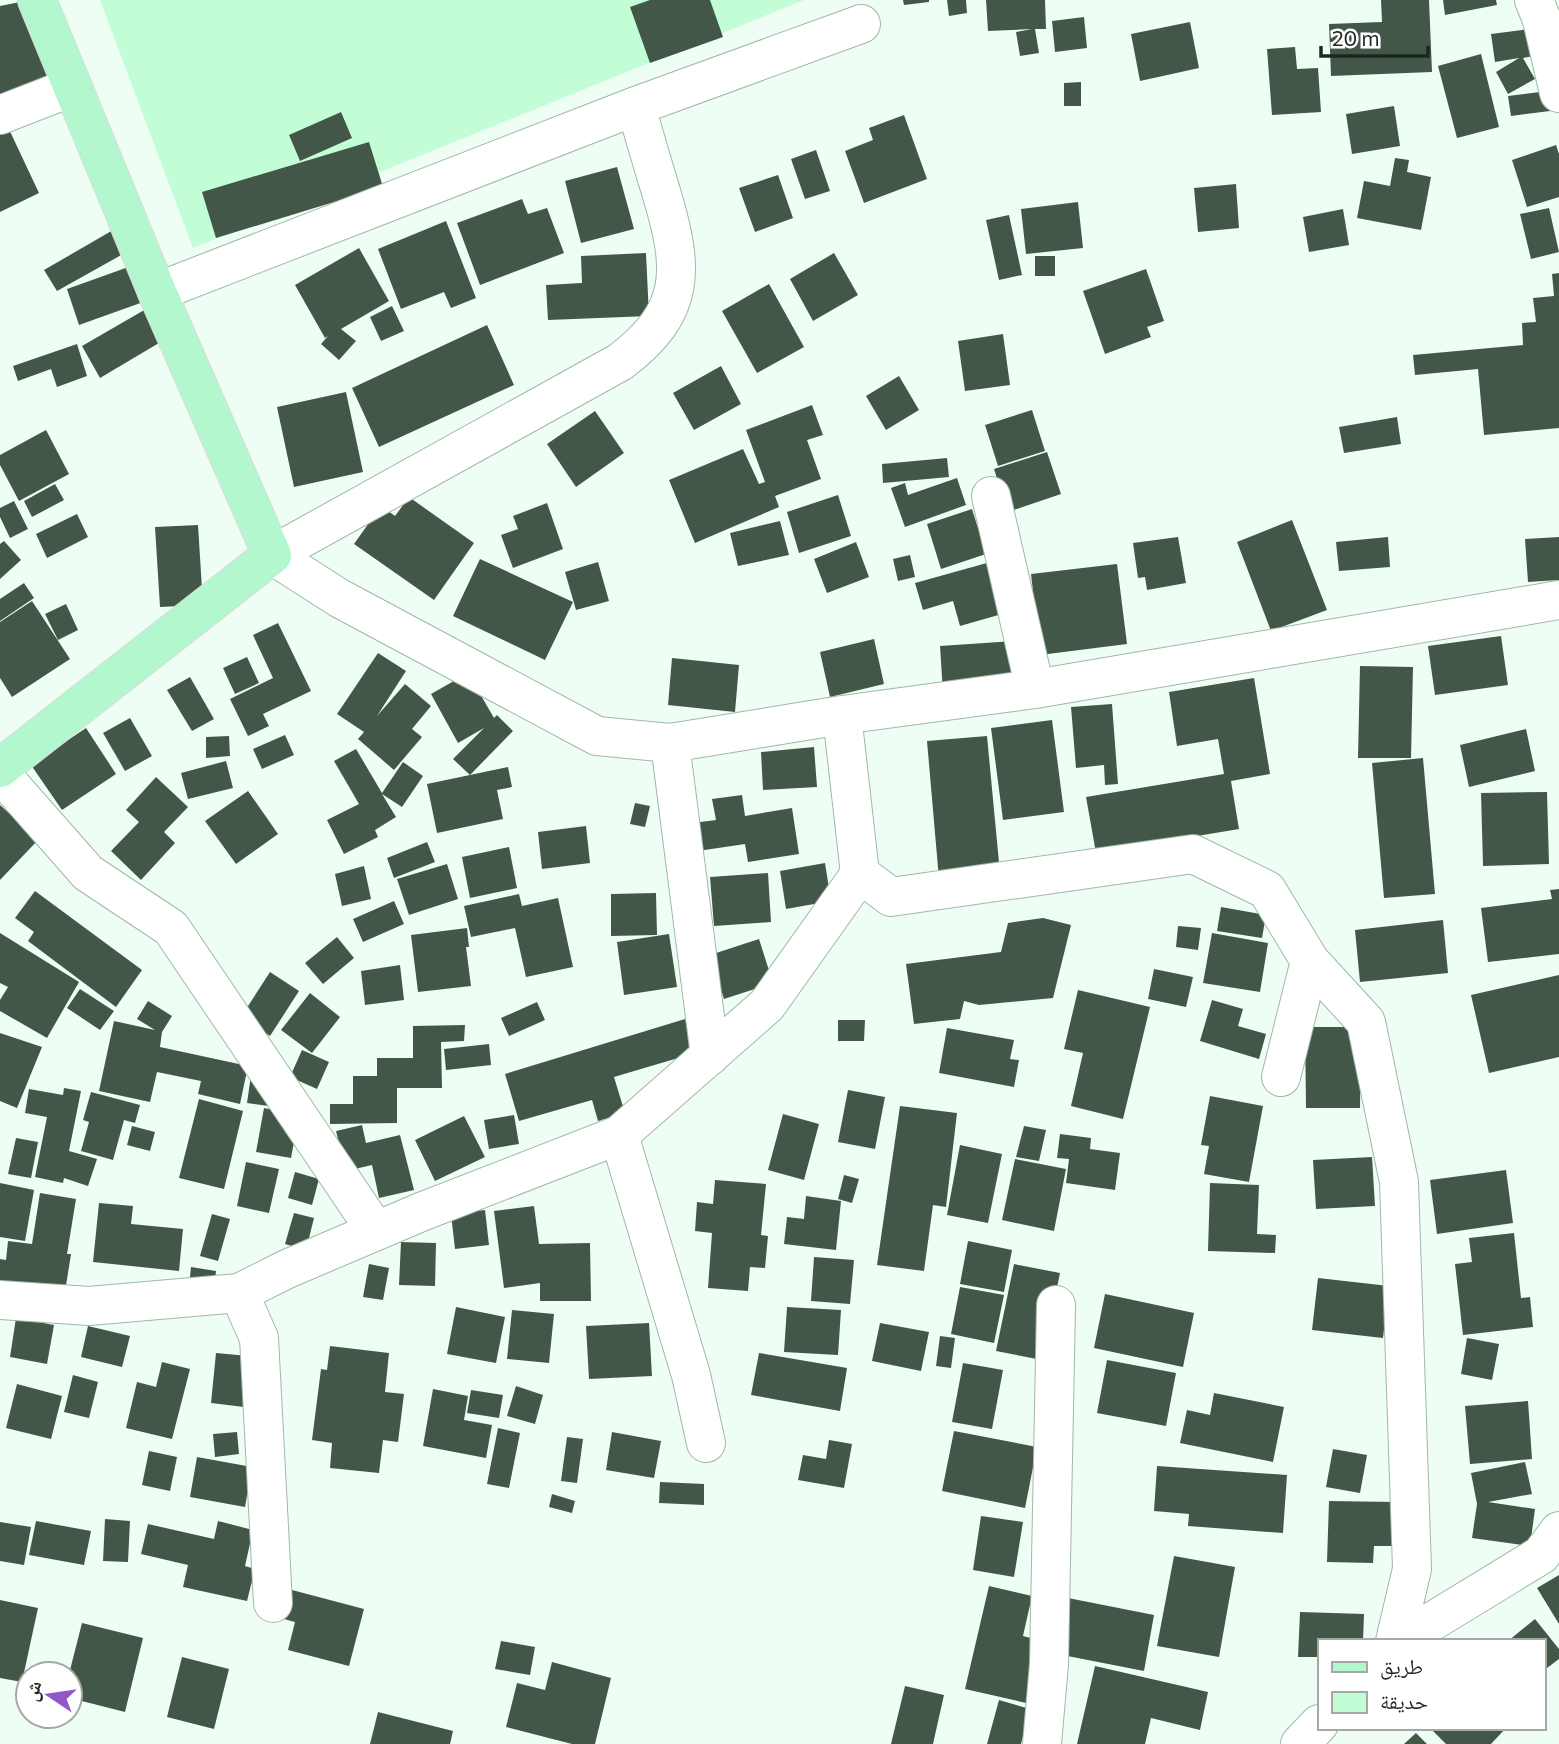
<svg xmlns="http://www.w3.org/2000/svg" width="1559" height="1744" font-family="Commissioner,'Noto Naskh Arabic',sans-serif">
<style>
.green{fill:#c2fdd5}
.building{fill:#435749}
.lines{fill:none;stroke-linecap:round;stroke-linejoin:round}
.minor-casing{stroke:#a1b7a7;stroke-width:40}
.major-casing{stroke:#dbdcdb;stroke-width:40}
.minor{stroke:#fff;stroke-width:38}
.major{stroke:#b2f7cd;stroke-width:38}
</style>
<rect width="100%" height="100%" fill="#effef4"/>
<!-- green -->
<path class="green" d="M100,0H804L193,248Z"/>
<!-- building -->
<path class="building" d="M30,0L61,85L0,99V6Z
M650,0H710L723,37L650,63L630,7Z
M903,0H929V2L904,5Z
M947,0H966L967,13L949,16Z
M986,0H1045L1046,29H1035L1039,53L1020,56L1016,32L1032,29L988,31Z
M1381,0H1429L1432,72L1331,76L1329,24L1382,22Z
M1443,0H1496L1497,5L1445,15Z
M1084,17L1087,48L1055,52L1052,21Z
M1190,22L1199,68L1140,81L1131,34Z
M1530,29L1534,56L1523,58L1535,79L1508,94L1496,72L1519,58L1495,62L1491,34Z
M1295,47L1297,69L1318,68L1321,112L1272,115L1267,49Z
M1481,54L1499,127L1457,138L1438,66Z
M1081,82V106H1064V83Z
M1556,90L1558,110L1511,116L1508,96Z
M1394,106L1400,146L1352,154L1346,114Z
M341,112L352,138L300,161L289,135Z
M904,115L927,179L864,203L845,151L873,140L869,128Z
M7,125L39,193L0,212V129Z
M369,142L383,187L216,238L202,192Z
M1556,145L1559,154V197L1527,207L1512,160Z
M816,150L830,191L805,199L791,159Z
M1395,158L1409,160L1407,172L1431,177L1421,230L1357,218L1364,181L1390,186Z
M617,167L634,229L581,243L565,181Z
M778,175L793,218L755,232L739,188Z
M1236,184L1239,228L1198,232L1194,188Z
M522,199L528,214L547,208L564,253L480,285L457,223Z
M1078,202L1083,248L1026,254L1021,209Z
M1549,208L1559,252L1531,259L1520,214Z
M1343,209L1349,245L1309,252L1303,217Z
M1009,215L1022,275L999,280L986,220Z
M446,221L476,298L451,308L444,292L401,309L378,249Z
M120,226L132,249L57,291L44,270Z
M359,248L389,301L341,329L356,341L339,360L321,344L328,336L325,338L295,285Z
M646,253L649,316L548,320L546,285L582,283L581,256Z
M834,253L858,295L813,321L790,279Z
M1035,256H1055V276H1035Z
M134,265L146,301L79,325L67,289Z
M1146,269L1164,321L1147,327L1151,337L1105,354L1083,291Z
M1559,273V428L1484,435L1478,369L1415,375L1413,355L1523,345L1522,323L1536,322L1533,298L1554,296L1552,274Z
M769,284L804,347L757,373L722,311Z
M392,306L404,331L381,341L370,317Z
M146,309L164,340L100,378L82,346Z
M487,325L514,385L379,447L352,388Z
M1003,334L1010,385L965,391L958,341Z
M77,344L87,376L57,387L51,369L18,381L13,366Z
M721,366L741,404L694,430L673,393Z
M899,376L919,410L886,430L866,396Z
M346,392L363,472L294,487L277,407Z
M812,405L823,435L807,440L821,479L775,496L779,507L695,543L669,480L743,449L759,484L765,482L746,430Z
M1032,410L1045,451L998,466L985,425Z
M595,411L624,453L576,487L547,444Z
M1397,417L1401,444L1344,453L1339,427Z
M46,430L69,474L19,501L0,465V455Z
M1047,452L1061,494L1008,512L994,469Z
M947,458L949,477L883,483L882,464Z
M957,478L966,505L905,527L891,488L905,483L908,495Z
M55,484L64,500L32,517L24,501Z
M838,495L851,536L799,553L787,512Z
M409,497L474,543L434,600L354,544L381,506L395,516Z
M14,501L28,529L10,538L0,517V508Z
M547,503L563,549L513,568L501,535L518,529L513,516Z
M972,509L986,554L941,569L927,524Z
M77,514L88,537L47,558L36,534Z
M1292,520L1327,610L1271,631L1237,542Z
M780,521L789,555L738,566L730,533Z
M198,525L203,605L160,607L155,527Z
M1178,537L1186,583L1147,590L1145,577L1138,578L1133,543Z
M1388,537L1390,567L1339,571L1336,542Z
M1559,537V580L1528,582L1525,539Z
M4,541L21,560L0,579V544Z
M856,542L869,577L827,593L814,559Z
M910,555L915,577L898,581L893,559Z
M480,559L573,602L545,660L453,616Z
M994,561L1009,612L960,626L953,601L923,610L915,583Z
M598,562L609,601L576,610L565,572Z
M1117,564L1127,644L1040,655L1031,574Z
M24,583L34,598L0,621V599Z
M32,601L70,659L12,697L0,678V622Z
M66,604L78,630L58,640L45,614Z
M278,623L311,691L263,714L269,726L248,736L230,699L273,678L253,635Z
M1501,636L1508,685L1435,695L1428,646Z
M874,639L884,684L830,697L820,652Z
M1014,641L1017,688L943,693L940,646Z
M378,653L406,671L377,716L405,684L431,706L412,729L422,737L394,770L358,739L364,732L337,714Z
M247,657L259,683L235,694L223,668Z
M672,658L739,665L735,712L668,705Z
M1360,666L1413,667L1411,758H1358Z
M468,673L494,718L497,715L513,731L470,775L453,759L484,728L458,743L431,694Z
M190,677L214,719L192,731L167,690Z
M1254,678L1270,774L1231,781L1239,829L1096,853L1086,797L1224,774L1218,739L1177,746L1169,692Z
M1112,704L1118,784L1105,785L1104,765L1076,768L1071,707Z
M130,718L152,756L125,771L103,733Z
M1052,720L1064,812L1003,820L991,728Z
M86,728L116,774L62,810L31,765Z
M1526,729L1535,771L1469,787L1460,745Z
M285,735L294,755L262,769L253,749Z
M229,736L230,756L206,758V737Z
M987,736L1000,873L939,879L927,741Z
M814,747L817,787L763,790L761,752Z
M356,749L382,793L403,762L423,776L402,807L382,794L396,817L375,830L378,837L344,854L327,820L359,804L334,761Z
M1423,758L1435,894L1384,898L1372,763Z
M226,761L233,788L188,799L181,773Z
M508,767L512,787L497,790L503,819L437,833L427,784Z
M156,777L188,807L164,832L175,843L141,880L111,851L139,822L126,810Z
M248,791L278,834L236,864L205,821Z
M1547,792L1549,864L1483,866L1481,793Z
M742,795L745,816L792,808L799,854L748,862L745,844L698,851L693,823L716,820L712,799Z
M635,803L650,806L645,827L630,824Z
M0,805L38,840L0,880Z
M586,826L590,863L542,869L538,832Z
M427,842L435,862L394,878L387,858Z
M509,847L517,888L470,898L462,857Z
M825,863L831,901L786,909L780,871Z
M447,864L458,899L409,915L397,879Z
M364,866L371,899L342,906L335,874Z
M768,873L771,922L714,926L710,877Z
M1559,889V954L1488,962L1481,908L1552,899L1550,890Z
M35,891L142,970L116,1007L28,941L34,932L15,918Z
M656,893L657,935L611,936V894Z
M519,894L522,906L558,898L573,967L526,977L515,928L471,937L464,906Z
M394,901L404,924L363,942L353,919Z
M1221,907L1266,915L1262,938L1217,931Z
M1043,918L1071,925L1053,998L979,1005L964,1001L960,1019L914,1024L906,964L1001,952L1008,923Z
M1443,920L1448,973L1360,982L1355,930Z
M1178,926L1201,928L1198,950L1176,947Z
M467,928L469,947H466L471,986L418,992L411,935Z
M0,933L79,982L47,1038L0,1011V1000L8,987L0,983Z
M1212,933L1268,943L1260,992L1203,983Z
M669,934L677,987L624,995L617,942Z
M337,937L354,958L323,984L305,963Z
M759,939L773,983L724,999L710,955Z
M400,965L404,1000L365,1005L361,971Z
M1154,969L1193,977L1186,1007L1148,999Z
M270,972L299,991L270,1036L241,1017Z
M1559,975V1057L1489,1073L1471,995Z
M80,989L114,1011L100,1030L67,1008Z
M1078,990L1150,1007L1123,1119L1071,1106L1083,1053L1064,1049Z
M310,993L340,1017L312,1053L281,1030Z
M1212,1000L1243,1009L1238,1026L1266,1034L1259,1059L1200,1041Z
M148,1001L172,1016L162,1032L160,1047L248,1066L240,1104L198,1094L201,1081L157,1072L150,1102L99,1091L114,1021L155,1030L137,1019Z
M537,1002L545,1020L509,1036L501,1018Z
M685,1019L695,1053L614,1077L625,1113L598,1121L592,1100L519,1121L505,1074Z
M838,1020H865L864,1041H838Z
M465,1025L464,1041L441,1042L442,1088H397V1123L330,1124V1104H353V1076H377V1058H413V1026Z
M1305,1027H1361L1360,1108H1306Z
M947,1028L1014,1040L1010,1059L1019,1060L1014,1087L939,1073Z
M0,1033L42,1047L17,1108L0,1101Z
M489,1044L491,1065L446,1070L444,1049Z
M302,1050L329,1062L317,1089L290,1077Z
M251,1075L269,1106L247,1103Z
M64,1088L81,1091L69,1151L97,1159L88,1186L64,1178L63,1183L35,1177L47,1117L25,1113L29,1089L63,1095Z
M848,1090L885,1097L875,1149L838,1142Z
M91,1092L140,1105L135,1123L124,1120L113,1160L81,1151L89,1122L83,1120Z
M1210,1096L1263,1106L1249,1182L1204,1174L1209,1146L1201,1145Z
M199,1099L243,1111L224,1189L179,1178Z
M900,1106L957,1113L946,1207L933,1205L924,1271L877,1265Z
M264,1108L299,1115L291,1158L256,1152Z
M783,1114L819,1124L804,1180L768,1170Z
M514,1115L519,1144L489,1149L484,1120Z
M464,1116L485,1157L435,1181L415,1140Z
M362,1125L366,1143L400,1135L414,1190L379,1198L372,1165L346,1171L336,1131Z
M132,1126L155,1132L150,1151L127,1145Z
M1024,1126L1046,1130L1039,1161L1016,1157Z
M1060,1134L1091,1138L1090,1149L1120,1153L1115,1190L1066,1183L1069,1159L1057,1158Z
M16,1138L38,1142L31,1178L8,1174Z
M960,1145L1002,1154L988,1223L947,1215Z
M1372,1157L1375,1206L1316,1209L1313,1160Z
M1015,1159L1066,1169L1054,1231L1002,1220Z
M246,1162L279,1169L269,1213L237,1206Z
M1506,1170L1513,1223L1437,1234L1430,1180Z
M295,1172L319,1179L312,1205L288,1198Z
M844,1175L859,1179L852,1203L838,1199Z
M715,1180L766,1184L761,1235L768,1236L765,1268L750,1267L748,1291L708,1288L712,1233L695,1231L697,1202L713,1204Z
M0,1183L34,1190L25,1241L0,1237Z
M1210,1183L1259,1185L1257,1234L1276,1235L1275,1253L1208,1251Z
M40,1193L76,1199L67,1254H71L65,1292L0,1281V1259L6,1260L8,1241L32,1244Z
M806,1196L841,1201L836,1250L784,1244L787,1217L804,1219Z
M99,1203L133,1206L131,1224L183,1229L179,1271L93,1262Z
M534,1206L539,1244L590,1243L591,1301H540V1283L504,1288L494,1211Z
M485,1210L489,1245L455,1249L451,1214Z
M294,1213L314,1218L306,1250L285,1244Z
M212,1214L230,1219L218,1261L200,1256Z
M1514,1233L1521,1298L1530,1297L1533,1327L1463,1335L1455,1264L1472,1262L1469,1238Z
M968,1241L1012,1250L1004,1292L960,1284Z
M401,1242L436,1243L435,1286L399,1285Z
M814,1257L854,1260L850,1304L811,1301Z
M369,1264L389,1268L383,1300L363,1297Z
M1014,1264L1060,1273L1042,1360L996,1351Z
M191,1267L216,1271L214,1290L189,1287Z
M1318,1278L1389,1286L1383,1338L1312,1330Z
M960,1287L1004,1295L994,1343L951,1334Z
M1105,1294L1194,1313L1183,1367L1094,1348Z
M456,1307L505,1317L496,1363L447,1354Z
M787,1307L841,1310L838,1355L784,1352Z
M512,1310L554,1314L549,1363L507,1359Z
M16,1318L54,1325L47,1364L10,1357Z
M649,1323L652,1376L589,1379L586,1326Z
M880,1323L929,1332L921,1371L872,1361Z
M88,1326L130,1336L122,1367L81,1357Z
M940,1336L955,1338L951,1368L936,1366Z
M1467,1338L1499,1344L1492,1380L1461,1374Z
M330,1346L389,1353L385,1392L404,1394L398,1442L383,1440L379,1473L330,1468L332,1443L312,1440L321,1369L327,1370Z
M216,1353L249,1356L244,1407L211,1403Z
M759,1353L847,1368L840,1411L751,1395Z
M1107,1360L1176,1373L1166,1426L1097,1413Z
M162,1362L190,1369L172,1439L126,1428L137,1382L156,1387Z
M963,1363L1003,1370L992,1429L952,1422Z
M73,1375L98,1382L89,1418L64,1412Z
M17,1384L62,1396L51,1439L6,1428Z
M516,1386L543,1395L535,1424L507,1416Z
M433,1389L468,1396L464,1420L492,1425L486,1458L423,1446Z
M471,1390L503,1395L499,1418L467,1413Z
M1214,1393L1284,1407L1273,1462L1180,1443L1187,1410L1210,1415Z
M1528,1401L1532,1459L1470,1464L1465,1406Z
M498,1428L520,1433L509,1488L487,1484Z
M954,1431L1037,1447L1025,1508L942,1491Z
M237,1432L239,1454L215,1457L213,1434Z
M612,1432L661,1441L654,1478L606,1470Z
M567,1437L583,1439L577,1483L561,1481Z
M829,1440L852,1444L844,1488L798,1480L803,1455L826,1459Z
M1333,1449L1367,1455L1360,1493L1326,1487Z
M149,1451L177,1457L170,1491L142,1485Z
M197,1457L252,1467L245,1507L190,1497Z
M1525,1462L1532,1494L1488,1502L1535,1509L1530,1546L1472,1538L1477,1504L1471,1473Z
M1157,1466L1287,1475L1283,1533L1188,1526L1189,1514L1154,1511Z
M660,1482L704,1484V1505L659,1503Z
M552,1494L575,1501L572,1513L549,1507Z
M1329,1501L1396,1502L1395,1546H1374L1373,1563L1327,1562Z
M981,1516L1023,1522L1014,1577L973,1570Z
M105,1519L130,1521L128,1562L103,1561Z
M36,1521L91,1531L84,1565L29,1555Z
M218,1521L253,1530L245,1566L255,1569L247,1601L183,1587L188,1565L141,1554L148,1524L214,1539Z
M0,1522L31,1527L24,1565L0,1561Z
M1174,1556L1235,1567L1219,1657L1157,1646Z
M1559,1575V1624L1537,1588Z
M989,1586L1032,1596L1023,1636L1039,1640L1035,1705L965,1689Z
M292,1590L364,1609L349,1666L288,1650L295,1622L284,1619Z
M1063,1597L1154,1615L1144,1671L1052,1653Z
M0,1600L38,1608L22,1682L0,1678Z
M1300,1612L1364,1614L1363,1641H1319V1657H1298Z
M1535,1619L1559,1649V1659L1543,1671V1641H1508Z
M82,1623L143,1638L125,1712L70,1698L69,1674Z
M501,1641L535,1647L530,1675L495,1669Z
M182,1657L229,1669L214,1729L167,1717Z
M552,1662L611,1678L595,1744H572L506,1727L517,1683L545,1690Z
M1095,1666L1208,1692L1200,1730L1151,1718L1145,1744H1077Z
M905,1686L944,1695L933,1744H891Z
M999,1700L1030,1709L1021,1744H987Z
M378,1712L453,1731L450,1744H370Z
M1430,1728H1506L1491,1744H1446Z
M1416,1733L1427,1744H1404Z"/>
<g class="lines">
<!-- minor casing -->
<g class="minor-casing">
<path id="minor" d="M1534,0L1542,20L1559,93
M636,106C644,136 653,165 662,195C684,269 687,312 620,362L272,555L339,598L597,736L670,743L842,715L1035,689L1559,600
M0,115L72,87
M157,292L636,106L861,24
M991,496L1035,689
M670,743L710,1056
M0,773L88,873L171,928L376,1231
M860,874L891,897L1193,854L1267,890L1310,961L1366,1022L1399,1182L1412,1569L1395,1641
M1281,1077L1310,961
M619,1135L691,1375L706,1443
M239,1293L259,1338L273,1603
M0,1300L89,1306L239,1293L287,1269L421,1212L619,1135L767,1005L860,874L842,715
M1400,1641L1541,1555L1559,1531
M1042,1744L1049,1664L1056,1305
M1300,1744L1319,1724"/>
</g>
<!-- major casing -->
<g class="major-casing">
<path id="major" d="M0,768L272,555L157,292L37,0"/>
</g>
<!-- minor -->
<use href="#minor" class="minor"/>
<!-- major -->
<use href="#major" class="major"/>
</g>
<!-- legend -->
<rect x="1318" y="1639" width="228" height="91" fill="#ffffff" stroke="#a5a9a6" stroke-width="2"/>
<rect x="1332" y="1662" width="35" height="10" fill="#b2f7cd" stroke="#a5a9a6" stroke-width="2"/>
<text x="1380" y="1674" font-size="21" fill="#1e2720">طريق</text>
<rect x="1332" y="1692" width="35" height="21" fill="#c2fdd5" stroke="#a5a9a6" stroke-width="2"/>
<text x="1380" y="1709" font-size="21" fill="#1e2720">حديقة</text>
<!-- north arrow -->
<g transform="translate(49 1695) rotate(283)"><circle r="33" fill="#ffffff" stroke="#a5a9a6" stroke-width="2"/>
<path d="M0-5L12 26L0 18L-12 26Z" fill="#9256cc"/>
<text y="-10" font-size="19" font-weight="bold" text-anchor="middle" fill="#1e2720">ش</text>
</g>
<!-- scale -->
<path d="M1321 46v10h107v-10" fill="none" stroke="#1e2720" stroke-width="3.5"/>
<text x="1332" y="46" font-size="21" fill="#1e2720" stroke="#ffffff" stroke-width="5" paint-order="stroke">20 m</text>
</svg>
